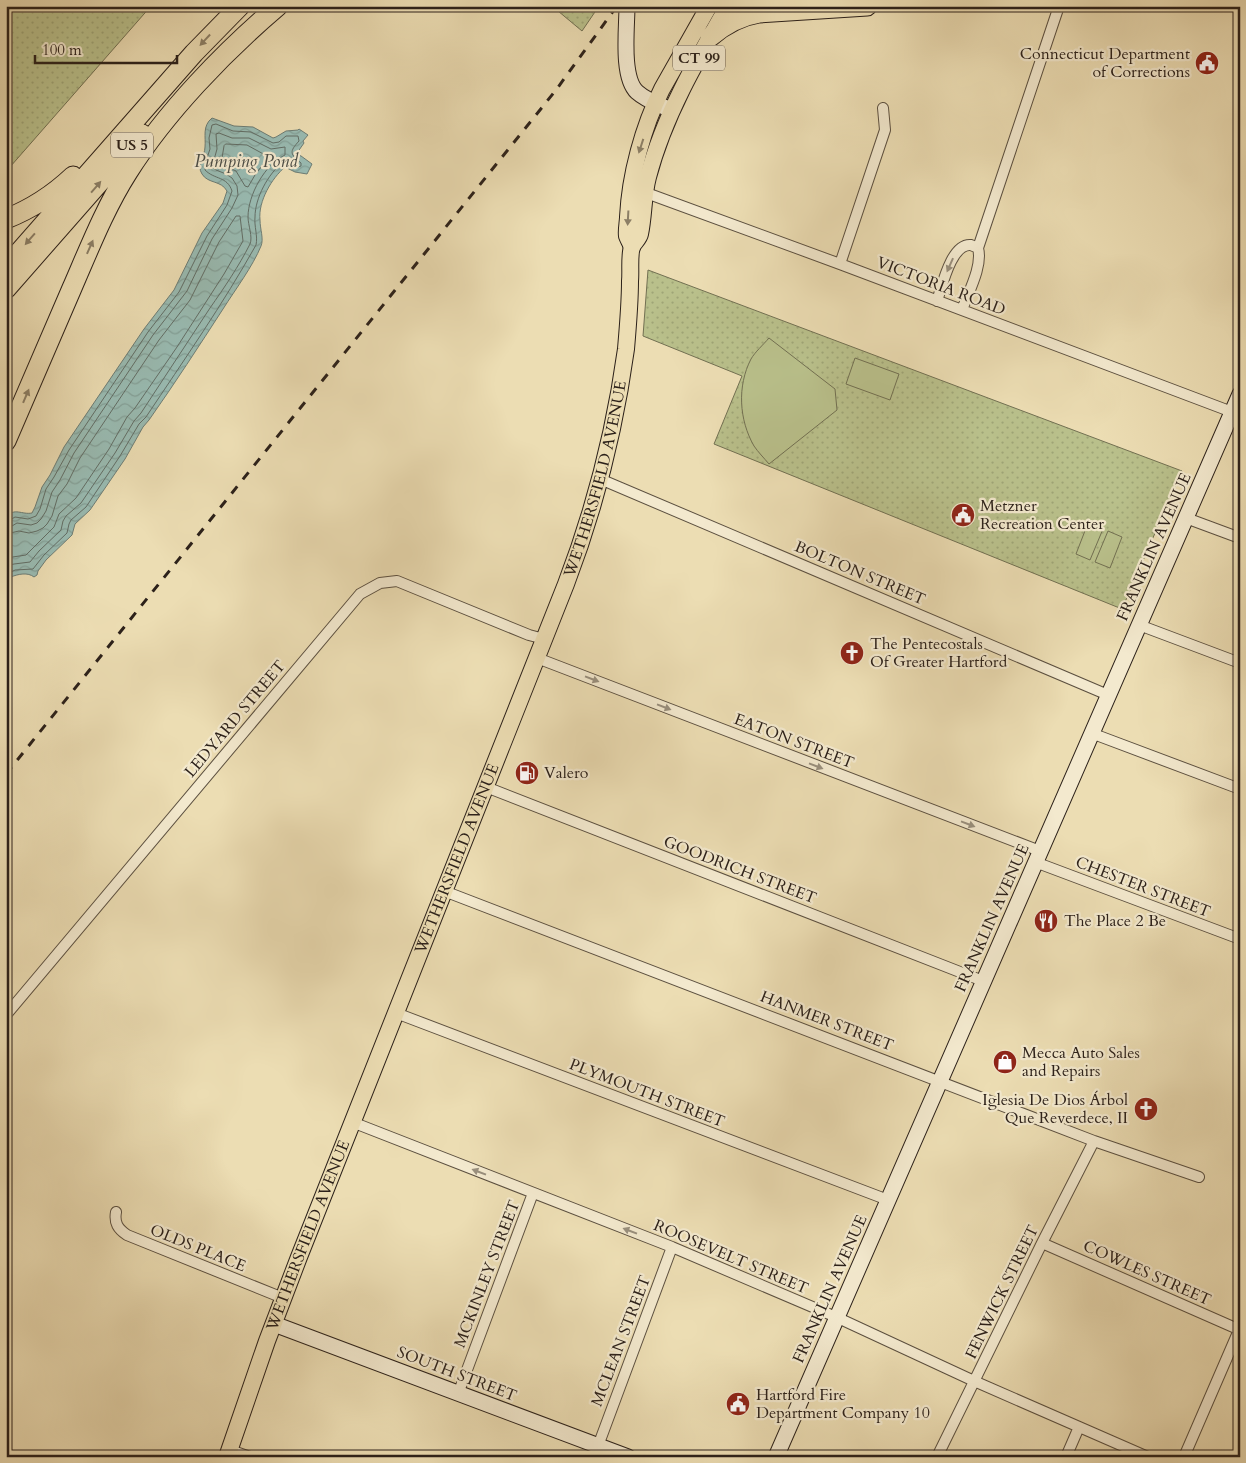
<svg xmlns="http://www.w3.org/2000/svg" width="1246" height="1463" font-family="Cardo,serif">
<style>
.grass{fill:url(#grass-dots);stroke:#727052}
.pitch{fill:#b9c08b;stroke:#727052}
.water{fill:url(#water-waves);stroke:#6d7d75}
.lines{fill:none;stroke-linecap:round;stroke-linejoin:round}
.shore{stroke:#626e66;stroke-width:1}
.street-casing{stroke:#5c5040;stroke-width:12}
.secondary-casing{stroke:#2c211a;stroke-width:17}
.primary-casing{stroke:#2c211a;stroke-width:18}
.highway-casing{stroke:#2c211a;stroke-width:21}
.street{stroke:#f3e9ce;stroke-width:10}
.secondary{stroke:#f3e9ce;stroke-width:15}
.primary{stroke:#ecddb3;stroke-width:16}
.highway{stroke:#ecddb3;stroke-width:19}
.rail{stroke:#2c211a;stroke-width:3;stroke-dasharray:9 9;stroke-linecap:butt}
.oneway{fill:#8c7f66}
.oneway2{fill:#998f7d}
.labels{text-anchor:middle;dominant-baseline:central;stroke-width:4.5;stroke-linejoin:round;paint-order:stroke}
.shield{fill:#f3e9ce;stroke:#685d50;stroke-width:1}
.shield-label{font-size:15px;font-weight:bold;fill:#2c211a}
.poi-label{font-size:16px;fill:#2c211a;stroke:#f3e9ce;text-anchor:start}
.street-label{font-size:16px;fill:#2c211a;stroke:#f3e9ce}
.water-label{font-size:18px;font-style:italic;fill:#4d4f48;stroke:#f3e9ce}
</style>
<defs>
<pattern id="grass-dots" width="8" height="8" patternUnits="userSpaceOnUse" patternTransform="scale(1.25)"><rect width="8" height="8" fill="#b9c08b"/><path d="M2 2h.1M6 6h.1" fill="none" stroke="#9fa577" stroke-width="1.8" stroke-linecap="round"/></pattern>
<pattern id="water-waves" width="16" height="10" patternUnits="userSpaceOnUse" patternTransform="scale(1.25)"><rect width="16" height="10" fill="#99bbb2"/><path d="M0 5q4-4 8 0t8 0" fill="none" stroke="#84a098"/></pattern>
</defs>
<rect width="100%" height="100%" fill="#ecddb3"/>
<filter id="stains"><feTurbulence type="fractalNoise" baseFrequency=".004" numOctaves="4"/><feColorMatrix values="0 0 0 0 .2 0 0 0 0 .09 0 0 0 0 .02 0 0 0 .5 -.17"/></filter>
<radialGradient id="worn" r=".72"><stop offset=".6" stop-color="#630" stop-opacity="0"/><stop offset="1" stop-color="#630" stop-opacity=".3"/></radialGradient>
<!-- grass -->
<path class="grass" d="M6,6H151L10,167L6,169Z
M552,6H599L582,31Z
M648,270L1182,471L1122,609L714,444L742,376L643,336Z"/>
<!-- pitch -->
<path class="pitch" d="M769,338L835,389L837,410L769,464C764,458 758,452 754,446C739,420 737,386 751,359C755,352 763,345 769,338Z
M855,358L899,374L890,400L846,384Z
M1088,523L1103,529L1090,560L1076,554Z
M1108,531L1122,537L1110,568L1095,562Z"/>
<!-- water -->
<path class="water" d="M212,118L234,126L253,127L273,138L276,137L286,131L298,130L299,129L308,135L303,141L304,143L297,153L312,164L307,174L295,172L285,167C272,178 258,201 260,220C260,229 264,239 261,246C253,266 235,290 223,309C199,346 175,383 149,420L143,427L125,459L90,510L75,524L72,535L46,560L38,571L37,575L34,577C28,572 18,574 11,577L6,584L7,517C14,507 22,515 32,513L35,507L42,487L50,475L64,447L144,329L174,290L202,233L223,203L227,191C221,180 208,184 202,174C196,165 205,156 205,147C206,137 202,126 212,118Z"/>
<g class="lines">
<!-- shore -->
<path class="shore" d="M226,144L247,145L267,156V159L255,175L248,187L245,186L236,171L221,164L224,146Z
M6,521L10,520L15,517L28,519L36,516L40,509L46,489L54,477L69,450L148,332L179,292L207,236L227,205L232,191C227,176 215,180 205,170L206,161L210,149L209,138L212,125L216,124L233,131L251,132L273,143L279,142L286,136H298L299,141C289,152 290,154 301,163V166L298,167L290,162H283C268,174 255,198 255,217C254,226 258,236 256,245C223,304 184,360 146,417L139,424L120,456L86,507L71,520L69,524L67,533L44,555L33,569L15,570L6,575
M6,527L12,526L17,523L31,525L37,523L41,519L46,511L52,492L60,480L74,453L153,335L187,291L212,239L232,208L238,195L237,186L232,178L226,174L216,170L212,167L217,149L216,134L219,133L232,138H249L271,149L285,147V155C265,164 248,195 248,217C248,225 253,237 250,244C239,266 224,288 210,308C187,343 164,378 141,413L134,421L115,453L81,503L66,516L63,521L61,530L39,551L30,562L14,564L6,566
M6,534L19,531L29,533L37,531L43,528L47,524L52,516L58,496L67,484L80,458L159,340L190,300L219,242L236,216H240L243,241L224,274L177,347L135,408L127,417L109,449L76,498L59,514L54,527L26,555L6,558"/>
<!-- street casing -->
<g class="street-casing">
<path id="street" d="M641,191L840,264L1240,415
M840,264L885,130L883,108
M937,301C942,287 951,243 971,245C973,246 976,247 978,248
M962,310C968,293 983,266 978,248L1059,6
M600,479L1108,695
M1186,518L1240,538
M1139,625L1240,663
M537,658L1040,851
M1091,733L1240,789
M486,787L983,981
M1035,862L1240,939
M444,891L1094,1141L1199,1177
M396,1013L888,1200
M6,1015L360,594L380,583L397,581L529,635L544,639
M352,1122L672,1247L836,1317L974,1381L1148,1457
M116,1212C114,1223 118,1229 127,1235L283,1298
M1042,1243L1240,1330
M458,1394L533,1193
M598,1446L672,1247
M230,1450L250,1457
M937,1457L1042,1243L1094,1141
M1066,1457L1079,1427
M1184,1457L1239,1330"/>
</g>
<!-- secondary casing -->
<g class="secondary-casing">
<path id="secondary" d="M627,6C627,28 621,77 637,92C647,101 660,105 671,110
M274,1324L628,1457
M776,1457L1240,394"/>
</g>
<!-- primary casing -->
<g class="primary-casing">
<g id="primary">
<path d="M632,247C631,244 628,239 627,236C626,231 628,222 628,217C630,175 643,127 662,89L709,6"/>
<path id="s1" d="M227,1457L267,1341L299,1257L566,584C595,508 615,429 626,349C628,326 630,303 630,281C631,272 629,255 632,247C634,242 639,239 640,234C644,215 643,196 648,177C664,116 696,61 728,6"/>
</g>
</g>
<!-- highway casing -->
<g class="highway-casing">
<path id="highway" d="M710,37C724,25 740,16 759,13L867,6
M6,219C31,209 53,195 73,176
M6,267L194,53L240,6
M6,289L142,134
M6,441C28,390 50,339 72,288C89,249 105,208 128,172C166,112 224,52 278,6"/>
</g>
<!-- street -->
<use href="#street" class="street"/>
<!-- secondary -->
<use href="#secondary" class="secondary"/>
<!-- primary -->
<use href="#primary" class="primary"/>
<!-- highway -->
<use href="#highway" class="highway"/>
<!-- rail -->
<path class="rail" d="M6,774L556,90L617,6"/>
</g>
<!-- one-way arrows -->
<defs><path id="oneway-solid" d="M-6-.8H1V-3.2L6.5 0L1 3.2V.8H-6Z" transform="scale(1.25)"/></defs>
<g class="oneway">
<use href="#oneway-solid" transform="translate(205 40) rotate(133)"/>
<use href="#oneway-solid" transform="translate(641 146) rotate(108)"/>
<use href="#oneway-solid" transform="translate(96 187) rotate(-49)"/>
<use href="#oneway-solid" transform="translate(628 218) rotate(93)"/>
<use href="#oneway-solid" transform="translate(30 239) rotate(131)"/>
<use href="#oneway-solid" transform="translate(90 247) rotate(-66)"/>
<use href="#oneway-solid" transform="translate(26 396) rotate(-67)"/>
</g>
<g class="oneway2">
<use href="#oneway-solid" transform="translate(950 265) rotate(114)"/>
<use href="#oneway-solid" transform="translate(592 679) rotate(21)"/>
<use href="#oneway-solid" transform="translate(664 707) rotate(21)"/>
<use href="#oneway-solid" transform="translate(816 766) rotate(21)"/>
<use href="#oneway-solid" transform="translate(968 824) rotate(21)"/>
<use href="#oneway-solid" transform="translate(479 1172) rotate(-159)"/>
<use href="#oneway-solid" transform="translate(630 1231) rotate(-159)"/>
</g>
<!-- icons -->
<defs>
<g id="civic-disc" transform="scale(1.25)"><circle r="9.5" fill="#8f2418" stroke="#f3e9ce"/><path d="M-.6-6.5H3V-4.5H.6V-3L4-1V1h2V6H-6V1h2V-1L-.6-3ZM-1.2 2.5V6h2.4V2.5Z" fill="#fff"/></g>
<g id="church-disc" transform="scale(1.25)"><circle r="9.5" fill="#8f2418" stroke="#f3e9ce"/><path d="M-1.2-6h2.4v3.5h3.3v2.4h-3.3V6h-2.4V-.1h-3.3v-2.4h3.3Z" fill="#fff"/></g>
<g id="fuel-disc" transform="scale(1.25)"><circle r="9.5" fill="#8f2418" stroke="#f3e9ce"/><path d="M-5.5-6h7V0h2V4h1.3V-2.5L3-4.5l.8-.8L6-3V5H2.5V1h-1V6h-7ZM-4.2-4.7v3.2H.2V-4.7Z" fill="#fff"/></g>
<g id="restaurant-disc" transform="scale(1.25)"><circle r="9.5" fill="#8f2418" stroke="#f3e9ce"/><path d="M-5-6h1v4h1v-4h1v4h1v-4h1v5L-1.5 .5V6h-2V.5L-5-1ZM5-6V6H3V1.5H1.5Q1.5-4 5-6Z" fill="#fff"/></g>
<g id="shop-disc" transform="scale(1.25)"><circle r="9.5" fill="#8f2418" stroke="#f3e9ce"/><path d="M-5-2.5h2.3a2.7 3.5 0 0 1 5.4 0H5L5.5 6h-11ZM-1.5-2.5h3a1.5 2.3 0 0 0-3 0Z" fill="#fff"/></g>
</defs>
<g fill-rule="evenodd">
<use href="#civic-disc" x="1207" y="63"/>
<use href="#civic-disc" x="963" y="515"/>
<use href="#church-disc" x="852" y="653"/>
<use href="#fuel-disc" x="527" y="773"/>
<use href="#restaurant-disc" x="1046" y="921"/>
<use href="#shop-disc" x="1005" y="1062"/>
<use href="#church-disc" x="1146" y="1109"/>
<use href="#civic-disc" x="738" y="1404"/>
</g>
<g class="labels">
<!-- shield labels -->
<g class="shield">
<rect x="673" y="45.5" width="52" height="25" rx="4"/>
<rect x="111" y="132.5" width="42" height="25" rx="4"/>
</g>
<g class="shield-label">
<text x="699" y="58">CT 99</text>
<text x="132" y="145">US 5</text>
</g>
<!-- poi labels -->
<g class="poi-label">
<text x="1190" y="54" text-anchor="end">Connecticut Department<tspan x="1190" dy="18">of Corrections</tspan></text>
<text x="980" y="506">Metzner<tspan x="980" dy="18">Recreation Center</tspan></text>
<text x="870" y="644">The Pentecostals<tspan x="870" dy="18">Of Greater Hartford</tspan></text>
<text x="544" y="773">Valero</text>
<text x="1064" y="921">The Place 2 Be</text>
<text x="1022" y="1053">Mecca Auto Sales<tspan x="1022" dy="18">and Repairs</tspan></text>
<text x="1128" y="1100" text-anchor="end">Iglesia De Dios Árbol<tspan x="1128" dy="18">Que Reverdece, II</tspan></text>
<text x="756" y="1395">Hartford Fire<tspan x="756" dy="18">Department Company 10</tspan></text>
</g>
<!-- street labels -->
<g class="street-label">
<text transform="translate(941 286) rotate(21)">VICTORIA ROAD</text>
<text stroke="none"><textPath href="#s1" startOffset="1046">WETHERSFIELD AVENUE</textPath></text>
<text transform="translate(1154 547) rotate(-66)">FRANKLIN AVENUE</text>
<text transform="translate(860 573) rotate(23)">BOLTON STREET</text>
<text transform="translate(235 719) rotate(-50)">LEDYARD STREET</text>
<text transform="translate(794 741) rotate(21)">EATON STREET</text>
<text stroke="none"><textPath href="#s1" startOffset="641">WETHERSFIELD AVENUE</textPath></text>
<text transform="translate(740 870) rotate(21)">GOODRICH STREET</text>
<text transform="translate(1143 887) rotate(21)">CHESTER STREET</text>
<text transform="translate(992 918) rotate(-66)">FRANKLIN AVENUE</text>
<text transform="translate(827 1021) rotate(21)">HANMER STREET</text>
<text transform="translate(647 1093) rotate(21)">PLYMOUTH STREET</text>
<text stroke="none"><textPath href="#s1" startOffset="236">WETHERSFIELD AVENUE</textPath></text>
<text transform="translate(198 1248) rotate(22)">OLDS PLACE</text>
<text transform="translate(731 1257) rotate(23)">ROOSEVELT STREET</text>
<text transform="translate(1147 1273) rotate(24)">COWLES STREET</text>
<text transform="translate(487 1274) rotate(-69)">MCKINLEY STREET</text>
<text transform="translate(830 1289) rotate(-66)">FRANKLIN AVENUE</text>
<text transform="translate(1002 1292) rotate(-64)">FENWICK STREET</text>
<text transform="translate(621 1341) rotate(-69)">MCLEAN STREET</text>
<text transform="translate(457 1374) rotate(21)">SOUTH STREET</text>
</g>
<!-- water labels -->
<g class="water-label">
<text x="246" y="161">Pumping Pond</text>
</g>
</g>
<!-- margin -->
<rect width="1246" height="1463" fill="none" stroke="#ecddb3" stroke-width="25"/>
<rect x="8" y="8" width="1231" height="1448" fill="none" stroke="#2c211a" stroke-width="2.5"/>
<rect x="12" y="12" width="1221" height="1438" fill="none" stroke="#2c211a"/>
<!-- scale -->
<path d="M35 55v8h142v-8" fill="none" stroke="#2c211a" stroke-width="2.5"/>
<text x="42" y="55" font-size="15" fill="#2c211a" stroke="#f3e9ce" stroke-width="4" paint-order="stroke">100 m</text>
<rect width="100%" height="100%" filter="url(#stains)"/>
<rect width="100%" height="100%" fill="url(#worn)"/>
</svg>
